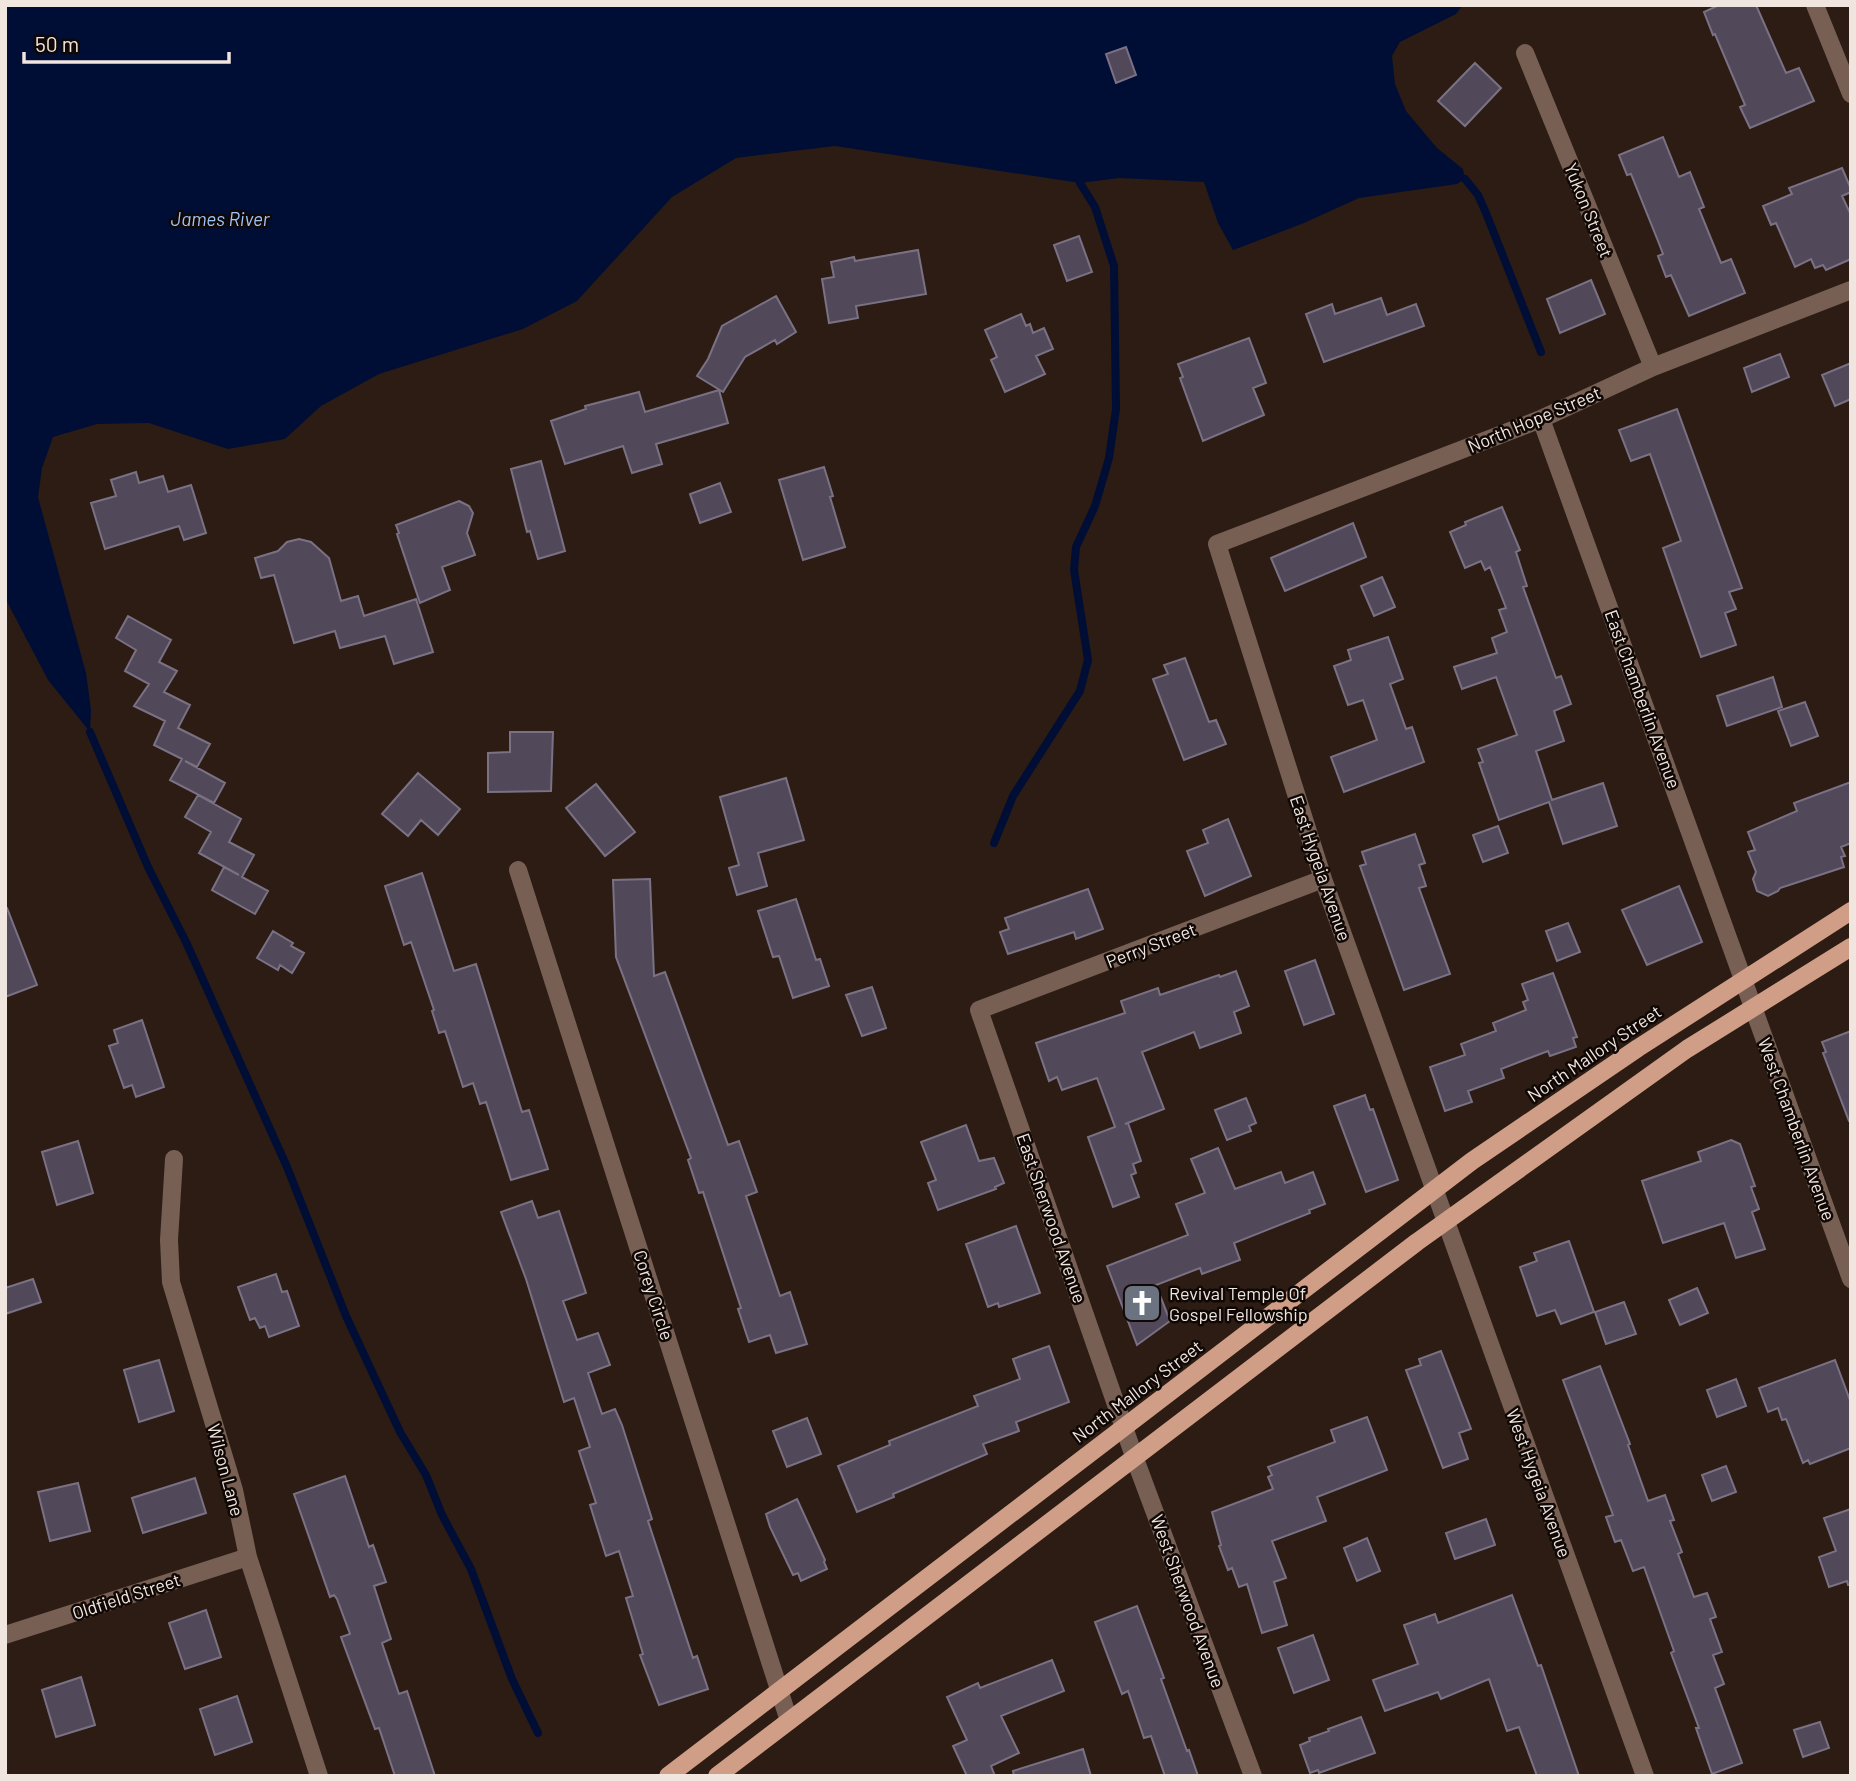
<svg xmlns="http://www.w3.org/2000/svg" width="1856" height="1781" font-family="Barlow,sans-serif">
<style>
.water{fill:#000e35}
.lines{fill:none;stroke-linecap:round;stroke-linejoin:round}
.stream{stroke:#000e35;stroke-width:8}
.building{fill:#51495a;stroke:#7a7284;stroke-width:2}
.minor{stroke:#775f54;stroke-width:18}
.major{stroke:#d09d86;stroke-width:18}
.labels{text-anchor:middle;dominant-baseline:central;stroke-width:5;stroke-linejoin:round;paint-order:stroke}
.street-label{font-size:18px;fill:#f1e5e0;stroke:#0f0805}
.poi-label{font-size:18px;fill:#f1e5e0;stroke:#0f0805;text-anchor:start}
.water-label{font-size:19px;font-style:italic;fill:#9fc4fc;stroke:#0f0805}
</style>
<rect width="100%" height="100%" fill="#2c1c14"/>
<!-- water -->
<path class="water" d="M5,5H1463L1456,14L1400,42L1392,56L1395,84L1406,111L1437,148L1463,169L1465,179L1457,184L1359,198L1304,223L1233,250L1218,223L1204,182L1119,178L1080,183L835,146L736,158L672,197L577,301L523,329L379,374L321,406L285,439L228,449L149,423L97,424L53,437L42,468L38,497L86,673L91,710L90,732L48,680L5,598Z"/>
<g class="lines">
<!-- stream -->
<path class="stream" d="M1465,179L1478,195L1486,213L1541,352
M90,732L148,867L186,942L287,1167L346,1316L400,1432L426,1475L442,1515L471,1569L512,1679L538,1733
M994,843L1013,796L1080,691L1088,660L1074,570L1076,547L1095,506L1109,458L1116,409L1114,266L1095,207L1080,183"/>
</g>
<!-- building -->
<path class="building" d="M1719,5H1756L1786,73L1799,68L1814,101L1750,128L1740,107L1745,105L1715,34L1713,35L1704,12Z
M1126,47L1136,75L1116,83L1106,54Z
M1475,63L1501,88L1465,126L1438,101Z
M1663,137L1679,177L1690,172L1704,207L1699,209L1721,263L1731,259L1745,293L1689,316L1671,275L1666,277L1658,256L1663,254L1658,241L1631,174L1627,175L1619,155Z
M1842,168L1851,189V192L1842,196L1851,215V259L1826,270L1823,265L1815,268L1811,259L1795,267L1776,223L1771,225L1763,206L1792,194L1789,188Z
M1079,236L1092,272L1067,281L1054,245Z
M918,250L926,294L856,306L858,318L829,323L822,279L834,277L831,262L854,257L855,261Z
M1591,280L1605,314L1560,333L1547,299Z
M776,296L796,332L777,344L775,340L745,357L723,392L697,376L708,359L722,326Z
M1381,298L1387,315L1416,304L1424,326L1324,362L1306,314L1332,304L1335,314Z
M1021,314L1026,326L1030,324L1033,333L1044,328L1053,349L1036,356L1045,374L1005,392L991,360L997,357L985,330Z
M1249,338L1266,383L1253,388L1264,415L1203,441L1180,378L1183,377L1178,364Z
M1780,354L1789,377L1752,392L1744,368Z
M1851,363V399L1835,406L1822,375Z
M719,390L728,423L656,444L662,464L632,473L623,446L565,464L551,421L586,409L585,406L639,392L645,412Z
M1677,409L1742,588L1729,592L1736,609L1725,613L1736,645L1701,657L1663,548L1681,541L1650,454L1631,461L1619,430Z
M541,461L565,551L538,559L530,531L527,532L511,469Z
M824,467L833,496L830,497L845,547L803,560L779,480Z
M136,472L139,483L163,476L168,492L191,485L206,533L184,540L179,526L105,549L91,503L116,496L111,480Z
M720,483L731,512L700,523L690,494Z
M459,501L469,506L473,513L467,533L475,555L442,567L450,590L420,603L397,534L399,533L396,525Z
M1502,507L1520,550L1516,552L1527,586L1523,587L1556,678L1561,676L1571,704L1554,711L1564,741L1536,751L1552,800L1603,783L1617,826L1563,844L1549,802L1499,820L1479,763L1483,762L1478,749L1517,735L1496,677L1462,689L1454,667L1497,653L1492,638L1507,632L1499,610L1506,608L1490,567L1485,570L1481,561L1465,568L1450,532L1466,525L1465,522Z
M1353,523L1366,557L1285,591L1271,558Z
M299,539L311,542L329,558L341,601L358,596L364,616L416,599L433,652L394,664L385,636L340,648L335,631L294,643L274,575L261,578L255,558L278,551L287,542Z
M1382,577L1395,607L1374,616L1361,586Z
M128,616L171,640L159,662L177,671L164,692L190,705L178,728L210,744L197,767L185,761L225,783L214,803L170,780L182,759L154,745L165,721L134,706L149,684L125,671L136,650L116,638Z
M1388,637L1403,679L1390,684L1406,729L1412,727L1424,762L1344,792L1331,757L1377,740L1363,700L1348,705L1334,666L1351,660L1348,650Z
M1185,658L1209,722L1216,720L1226,744L1184,760L1153,679L1168,674L1164,665Z
M1773,677L1782,707L1727,726L1717,696Z
M1805,702L1818,736L1791,746L1778,711Z
M510,732H553L551,791L488,792V753L510,752Z
M418,773L460,809L438,835L421,820L408,836L382,814Z
M786,778L804,840L758,853L767,886L737,895L729,868L739,865L720,797Z
M1851,782V843L1841,847L1845,856L1841,857L1844,867L1780,888L1778,891L1768,896L1757,891L1753,879L1756,872L1748,852L1755,850L1748,832L1797,811L1794,803Z
M596,784L635,832L605,856L566,808Z
M198,795L241,819L229,842L254,855L242,877L268,891L255,914L212,890L224,867L239,875L199,853L211,832L185,817Z
M1228,819L1251,876L1205,896L1187,851L1208,843L1203,830Z
M1498,826L1508,853L1483,862L1473,835Z
M1415,834L1425,863L1419,865L1426,886L1419,888L1450,974L1404,990L1360,866L1366,864L1362,852Z
M422,873L454,971L476,964L522,1112L529,1110L548,1169L511,1180L486,1102L480,1104L473,1083L463,1087L445,1031L439,1033L432,1011L434,1010L411,942L404,945L385,886Z
M650,879L654,976L665,972L728,1145L739,1141L757,1192L746,1196L780,1296L790,1292L807,1344L776,1353L770,1335L749,1342L738,1309L741,1308L703,1192L699,1193L688,1160L691,1158L616,957L613,880Z
M1679,886L1702,942L1647,965L1622,910Z
M1088,889L1103,929L1076,939L1074,932L1008,954L1000,932L1009,929L1005,918Z
M796,899L816,960L820,959L829,986L793,998L779,956L773,957L758,911Z
M5,908H7L37,985L5,997Z
M1568,923L1580,952L1557,961L1546,931Z
M273,931L293,943L291,946L304,953L292,973L280,965L278,970L257,958Z
M1315,960L1334,1014L1304,1025L1285,971Z
M1236,971L1249,1006L1234,1012L1241,1033L1200,1048L1194,1032L1142,1052L1164,1109L1125,1124L1128,1123L1141,1161L1133,1164L1136,1173L1131,1175L1139,1197L1113,1207L1088,1137L1115,1127L1097,1078L1062,1090L1057,1077L1049,1081L1036,1043L1125,1013L1121,1001L1158,988L1160,995L1219,975L1220,977Z
M1553,973L1577,1037L1573,1038L1576,1047L1550,1056L1548,1051L1501,1069L1504,1078L1468,1091L1472,1102L1445,1111L1430,1067L1465,1055L1461,1044L1496,1031L1493,1023L1526,1010L1523,1002L1528,1000L1522,984Z
M872,987L886,1028L862,1036L846,995Z
M142,1020L164,1087L136,1097L132,1085L124,1088L109,1046L118,1043L114,1030Z
M1851,1031V1121H1849L1823,1053L1826,1052L1822,1042Z
M1365,1095L1370,1110L1373,1109L1398,1180L1366,1192L1334,1106Z
M1246,1098L1256,1123L1249,1126L1251,1131L1227,1140L1215,1110Z
M966,1125L979,1161L994,1158L1004,1183L995,1187L996,1189L938,1210L928,1183L936,1180L921,1142Z
M1731,1140L1740,1144L1755,1186L1751,1187L1759,1209L1752,1212L1765,1249L1736,1258L1724,1223L1663,1243L1642,1181L1701,1161L1698,1152Z
M78,1141L93,1193L57,1205L42,1152Z
M1218,1148L1235,1189L1281,1172L1285,1183L1313,1172L1325,1204L1309,1210L1310,1213L1234,1243L1240,1260L1202,1274L1200,1268L1156,1285L1170,1321L1137,1345L1107,1266L1188,1235L1176,1204L1205,1193L1191,1159Z
M532,1201L538,1218L559,1211L586,1293L563,1301L577,1340L598,1333L610,1365L588,1373L602,1414L615,1409L622,1425L652,1519L648,1521L693,1658L697,1656L708,1689L659,1705L640,1655L643,1654L626,1598L633,1596L619,1551L606,1556L590,1505L596,1503L579,1451L590,1447L574,1398L564,1402L526,1279L501,1212Z
M1016,1226L1040,1293L999,1307L998,1303L988,1307L966,1244Z
M1569,1241L1594,1312L1561,1324L1555,1310L1537,1316L1520,1267L1537,1261L1534,1253Z
M276,1274L282,1292L287,1291L299,1326L269,1337L265,1326L260,1328L255,1318L250,1320L238,1287Z
M33,1279L41,1302L5,1314V1288Z
M1697,1288L1708,1313L1680,1325L1669,1300Z
M1624,1302L1636,1334L1606,1344L1595,1312Z
M1049,1346L1069,1402L1016,1422L1019,1431L983,1444L987,1454L893,1494L894,1497L857,1512L838,1466L890,1445L889,1441L978,1406L974,1396L1020,1379L1013,1359Z
M1441,1351L1471,1429L1459,1433L1468,1459L1443,1468L1406,1370L1421,1365L1419,1359Z
M159,1360L174,1411L139,1422L124,1370Z
M1835,1360L1851,1403V1448L1810,1464L1808,1460L1803,1463L1786,1419L1782,1420L1778,1408L1768,1412L1759,1388Z
M1600,1366L1630,1444L1628,1445L1648,1501L1665,1495L1674,1520L1670,1521L1682,1552L1678,1554L1694,1597L1707,1593L1716,1617L1710,1619L1722,1652L1713,1655L1724,1684L1715,1688L1742,1763L1712,1774L1696,1728H1699L1671,1653L1674,1651L1644,1567L1633,1571L1621,1540L1615,1542L1606,1517L1613,1515L1563,1380Z
M1736,1379L1746,1406L1717,1417L1707,1390Z
M1367,1417L1387,1470L1317,1497L1326,1521L1272,1541L1286,1578L1274,1582L1287,1625L1262,1633L1247,1584L1239,1587L1232,1568L1228,1570L1219,1546L1221,1545L1212,1512L1273,1489L1268,1477L1272,1475L1268,1467L1335,1442L1331,1430Z
M807,1418L821,1454L787,1467L773,1431Z
M1726,1466L1736,1492L1712,1501L1702,1475Z
M345,1476L369,1547L373,1545L386,1582L374,1586L391,1639L382,1643L399,1694L407,1691L435,1776H395L379,1728L375,1729L341,1637L350,1634L337,1599L334,1595L330,1597L294,1494Z
M195,1478L206,1513L143,1533L132,1498Z
M78,1483L90,1531L50,1541L38,1492Z
M797,1499L825,1560L824,1562L827,1569L801,1581L798,1573L793,1575L770,1527L766,1514Z
M1851,1509V1585H1848L1847,1581L1829,1587L1819,1557L1836,1551L1824,1518Z
M1486,1519L1495,1545L1455,1559L1446,1533Z
M1367,1538L1380,1571L1357,1581L1344,1548Z
M1512,1595L1538,1666L1541,1665L1579,1776H1537L1519,1727L1507,1731L1489,1679L1441,1699L1438,1692L1385,1711L1373,1680L1418,1664L1404,1625L1435,1614L1438,1623Z
M1137,1606L1164,1678L1161,1679L1187,1751L1189,1750L1198,1776H1165L1151,1736L1144,1738L1128,1691L1122,1694L1095,1622Z
M206,1610L221,1657L185,1669L169,1623Z
M1313,1635L1329,1680L1294,1693L1278,1648Z
M1052,1660L1064,1691L1001,1716L1019,1753L991,1766L995,1776H967L953,1746L967,1740L947,1697L978,1683L980,1688Z
M81,1677L95,1725L56,1737L42,1690Z
M237,1696L252,1742L215,1755L200,1709Z
M1361,1717L1375,1753L1319,1773L1318,1770L1310,1773L1300,1745L1310,1741L1309,1738L1329,1731L1328,1729Z
M1820,1722L1829,1748L1803,1757L1794,1730Z
M1083,1749L1091,1776H1014L1013,1771Z"/>
<g class="lines">
<!-- minor -->
<path class="minor" d="M1815,5L1851,94
M1525,53L1653,367
M1541,419L1851,1279
M518,870L789,1721
M174,1159L169,1240L171,1282L234,1490L248,1557L319,1776
M5,1635L248,1557
M1253,1776L1135,1459L979,1010L1323,879
M1645,1776L1323,879L1217,544L1541,419L1653,367L1851,290"/>
<!-- major -->
<path class="major" d="M668,1776L1472,1161L1638,1048L1851,911
M717,1776L1417,1242L1687,1049L1851,947"/>
</g>
<!-- icons -->
<defs>
<g id="church-square" transform="scale(2.0125)"><rect x="-9" y="-9" width="18" height="18" rx="4" fill="#6b7280" stroke="#0f0805"/><path d="M-1.2-6h2.4v3.5h3.3v2.4h-3.3V6h-2.4V-.1h-3.3v-2.4h3.3Z" fill="#fff"/></g>
</defs>
<g fill-rule="evenodd">
<use href="#church-square" x="1142" y="1303"/>
</g>
<g class="labels">
<!-- street labels -->
<g class="street-label">
<text transform="translate(1589 210) rotate(68)">Yukon Street</text>
<text transform="translate(1534 419) rotate(-23)">North Hope Street</text>
<text transform="translate(1643 699) rotate(70)">East Chamberlin Avenue</text>
<text transform="translate(1321 868) rotate(71)">East Hygeia Avenue</text>
<text transform="translate(1151 945) rotate(-21)">Perry Street</text>
<text transform="translate(1594 1053) rotate(-34)">North Mallory Street</text>
<text transform="translate(1797 1129) rotate(70)">West Chamberlin Avenue</text>
<text transform="translate(1052 1218) rotate(71)">East Sherwood Avenue</text>
<text transform="translate(654 1295) rotate(72)">Corey Circle</text>
<text transform="translate(1137 1391) rotate(-37)">North Mallory Street</text>
<text transform="translate(226 1470) rotate(75)">Wilson Lane</text>
<text transform="translate(1539 1483) rotate(70)">West Hygeia Avenue</text>
<text transform="translate(126 1596) rotate(-18)">Oldfield Street</text>
<text transform="translate(1188 1601) rotate(70)">West Sherwood Avenue</text>
</g>
<!-- poi labels -->
<g class="poi-label">
<text x="1169" y="1293">Revival Temple Of<tspan x="1169" dy="21">Gospel Fellowship</tspan></text>
</g>
<!-- water labels -->
<g class="water-label">
<text x="220" y="218">James River</text>
</g>
</g>
<!-- border -->
<rect width="1856" height="1781" fill="none" stroke="#f1e5e0" stroke-width="14"/>
<!-- scale -->
<path d="M24 52v10h205v-10" fill="none" stroke="#f1e5e0" stroke-width="3.5"/>
<text x="35" y="52" font-size="21" fill="#f1e5e0" stroke="#0f0805" stroke-width="5" paint-order="stroke">50 m</text>
</svg>
